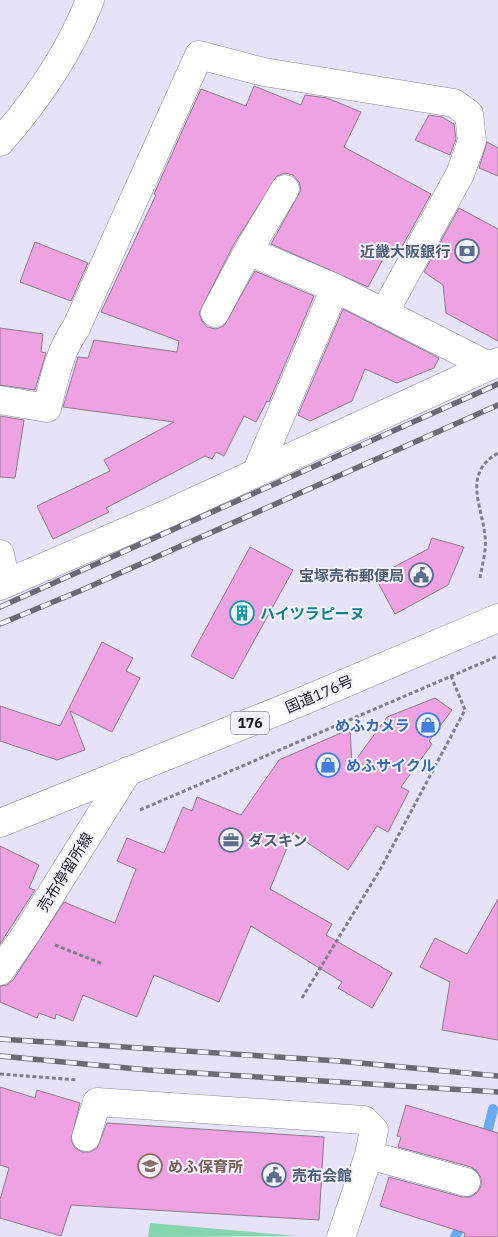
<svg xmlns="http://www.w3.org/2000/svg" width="498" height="1237" font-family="'IBM Plex Sans','Noto Sans JP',sans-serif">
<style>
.green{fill:#85d6ae}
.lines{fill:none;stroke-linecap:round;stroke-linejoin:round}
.stream{stroke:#69abef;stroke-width:10}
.building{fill:#efa2e2;stroke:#8c7b89}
.minor-casing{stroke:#8b879b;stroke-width:29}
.highway-casing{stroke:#8b879b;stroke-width:29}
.path{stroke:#807e8d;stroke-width:3;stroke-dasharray:4 2.5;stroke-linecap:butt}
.minor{stroke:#fff;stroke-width:28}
.highway{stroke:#fff;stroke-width:28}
.rail-casing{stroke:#6b6976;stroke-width:5.5}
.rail{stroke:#f3f1fe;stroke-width:4;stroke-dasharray:11;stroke-linecap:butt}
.labels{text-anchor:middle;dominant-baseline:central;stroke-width:4;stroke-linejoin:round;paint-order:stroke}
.shield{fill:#f3f1fe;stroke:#5c5a64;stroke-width:1}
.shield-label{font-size:14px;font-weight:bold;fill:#1b1a22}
.service-label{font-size:15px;font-weight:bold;fill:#4e5e75;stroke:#f3f1fe;text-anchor:end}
.culture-label{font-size:15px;font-weight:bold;fill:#0d838f;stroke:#f3f1fe;text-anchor:start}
.street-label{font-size:15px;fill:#1b1a22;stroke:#f3f1fe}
.shop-label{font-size:15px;font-weight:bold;fill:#366cbe;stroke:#f3f1fe;text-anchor:end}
.education-label{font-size:15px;font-weight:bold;fill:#785e54;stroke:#f3f1fe;text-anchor:start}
</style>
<rect width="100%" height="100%" fill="#e6e3f8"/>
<!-- green -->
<path class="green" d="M150,1223L297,1236L148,1237Z"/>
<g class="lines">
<!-- stream -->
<path class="stream" d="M485,1142L493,1109
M455,1237L464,1221L480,1158"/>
</g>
<!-- building -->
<path class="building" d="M254,86L301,105L305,95L327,98L361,112L344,147L431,194L398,254L389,248L368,287L271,244L301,190L299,182L293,175L285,173L277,176L234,244L199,313L202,321L207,327L216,329L224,326L255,271L314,296L269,402L267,401L256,422L244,416L224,456L216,452L212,459L205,456L106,508L109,512L53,539L37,506L110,471L104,460L174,422L63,407L78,357L88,358L94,340L177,352L179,341L101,312L156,195L154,194L201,89L246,106Z
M429,115L442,117L454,124L456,139L450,155L415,140Z
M487,142L498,148V176L479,168Z
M459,208L498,229V341L446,313L443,285L424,272Z
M35,242L88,263L71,301L20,282Z
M343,309L439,358L434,368L397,383L365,369L352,401L310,421L298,415Z
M0,328L43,334L41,352L46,353L35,390L0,385Z
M0,416L24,420L15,478L0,477Z
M432,538L464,547L448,585L395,614L375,577L428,549Z
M250,547L293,570L233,679L191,656Z
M102,642L133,658L126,671L140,678L112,732L70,711L85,750L57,760L0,741V706L60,726Z
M435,698L452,710L429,741L432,744L401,787L409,791L388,832L377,826L348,870L293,833L270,889L332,924L326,935L392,973L372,1008L338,988L342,982L251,926L219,1002L154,975L137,1017L83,995L73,1021L56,1014L55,1019L39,1013L37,1018L0,1002V986L7,985L13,980L64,902L115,923L136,869L117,861L127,838L164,853L183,807L192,811L197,797L241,815L279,760L350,729L352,765L387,717Z
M0,846L39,865L29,888L35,890L0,944Z
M498,899V1040L442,1030L450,982L420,967L435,938L467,954Z
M0,1087L35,1098L37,1090L80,1103L71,1140L75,1148L82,1152H90L97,1148L107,1123L324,1137L319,1220L71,1205L61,1236L0,1218V1200L9,1168L0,1165Z
M406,1105L498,1133V1237H464L465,1233L380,1206L389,1177L462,1197H470L477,1193L481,1186V1178L477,1171L471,1167L398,1147L401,1137L397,1136Z"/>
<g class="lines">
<!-- minor casing -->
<g class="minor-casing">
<path id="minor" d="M0,142C37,100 70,52 90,0
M248,251L335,288L489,366
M215,313L248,251L285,189
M0,400L47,408C54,380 59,352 76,328L199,55L264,72L454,103L469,114L472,141L460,174L384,313
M256,473L335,288
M0,554L6,583
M0,586L162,516L498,362
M0,971L26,934L128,771
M86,1137L97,1102L364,1120L374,1130L369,1155L341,1237
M369,1155L466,1182"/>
</g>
<!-- highway casing -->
<g class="highway-casing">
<path id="highway" d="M0,823L303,701L498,618"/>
</g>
<!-- path -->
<path class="path" d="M480,578C482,565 487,549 485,536C482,505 462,474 498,453
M140,810L498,656
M55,945L103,964
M302,998L381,868L465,710L451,676
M0,1074L77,1080"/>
<!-- minor -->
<use href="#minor" class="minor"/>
<!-- highway -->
<use href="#highway" class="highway"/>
<!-- rail casing -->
<g class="rail-casing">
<path id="rail" d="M0,607L498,384
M0,624L82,590L498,405
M0,1039L339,1061L498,1076
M0,1056L148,1070L498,1092"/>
</g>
<!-- rail -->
<use href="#rail" class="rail"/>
</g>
<!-- icons -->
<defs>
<g id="bank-ring" transform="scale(1.25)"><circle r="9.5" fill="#f3f1fe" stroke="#5c6f8a" stroke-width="1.5"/><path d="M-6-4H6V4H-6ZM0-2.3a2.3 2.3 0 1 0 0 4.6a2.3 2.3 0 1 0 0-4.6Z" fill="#5c6f8a"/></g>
<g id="civic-ring" transform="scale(1.25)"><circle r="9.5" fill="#f3f1fe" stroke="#5c6f8a" stroke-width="1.5"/><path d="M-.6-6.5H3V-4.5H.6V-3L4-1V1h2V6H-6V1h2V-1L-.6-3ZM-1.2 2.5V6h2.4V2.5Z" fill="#5c6f8a"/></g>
<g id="building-ring" transform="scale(1.25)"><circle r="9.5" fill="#f3f1fe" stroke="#0f9aa8" stroke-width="1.5"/><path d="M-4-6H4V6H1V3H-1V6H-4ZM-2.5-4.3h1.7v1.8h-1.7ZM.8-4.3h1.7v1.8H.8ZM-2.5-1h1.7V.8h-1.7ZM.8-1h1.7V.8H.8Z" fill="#0f9aa8"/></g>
<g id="shop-ring" transform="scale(1.25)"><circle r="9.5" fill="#f3f1fe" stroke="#3f7fe0" stroke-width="1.5"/><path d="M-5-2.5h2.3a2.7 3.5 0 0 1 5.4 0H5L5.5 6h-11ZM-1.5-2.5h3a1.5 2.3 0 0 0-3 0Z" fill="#3f7fe0"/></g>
<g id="office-ring" transform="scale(1.25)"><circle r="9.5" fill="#f3f1fe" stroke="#5c6f8a" stroke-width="1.5"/><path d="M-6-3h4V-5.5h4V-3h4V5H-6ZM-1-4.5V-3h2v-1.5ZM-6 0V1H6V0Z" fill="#5c6f8a"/></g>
<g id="school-ring" transform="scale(1.25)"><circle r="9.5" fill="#f3f1fe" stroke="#8d6e63" stroke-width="1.5"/><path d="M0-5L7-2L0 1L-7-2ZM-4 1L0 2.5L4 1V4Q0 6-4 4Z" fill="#8d6e63"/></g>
</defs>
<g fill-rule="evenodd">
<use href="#bank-ring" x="467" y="251"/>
<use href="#civic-ring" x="421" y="575"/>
<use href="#building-ring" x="242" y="613"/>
<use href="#shop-ring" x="428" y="725"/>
<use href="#shop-ring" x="328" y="765"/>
<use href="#office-ring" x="231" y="840"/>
<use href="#school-ring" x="150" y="1166"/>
<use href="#civic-ring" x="274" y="1175"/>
</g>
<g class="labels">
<!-- shield labels -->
<rect class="shield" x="231" y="711.5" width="38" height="23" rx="4"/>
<g class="shield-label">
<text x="250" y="723">176</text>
</g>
<!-- service labels -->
<g class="service-label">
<text x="450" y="251">近畿大阪銀行</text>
<text x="404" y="575">宝塚売布郵便局</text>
<text x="248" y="840" text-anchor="start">ダスキン</text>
<text x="292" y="1175" text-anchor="start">売布会館</text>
</g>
<!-- culture labels -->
<g class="culture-label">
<text x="260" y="613">ハイツラピーヌ</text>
</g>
<!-- street labels -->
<g class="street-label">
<text transform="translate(319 694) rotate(-23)">国道176号</text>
<text transform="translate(65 872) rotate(-58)">売布停留所線</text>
</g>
<!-- shop labels -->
<g class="shop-label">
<text x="410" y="725">めふカメラ</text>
<text x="346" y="765" text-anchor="start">めふサイクル</text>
</g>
<!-- education labels -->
<g class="education-label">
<text x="168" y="1166">めふ保育所</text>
</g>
</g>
</svg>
